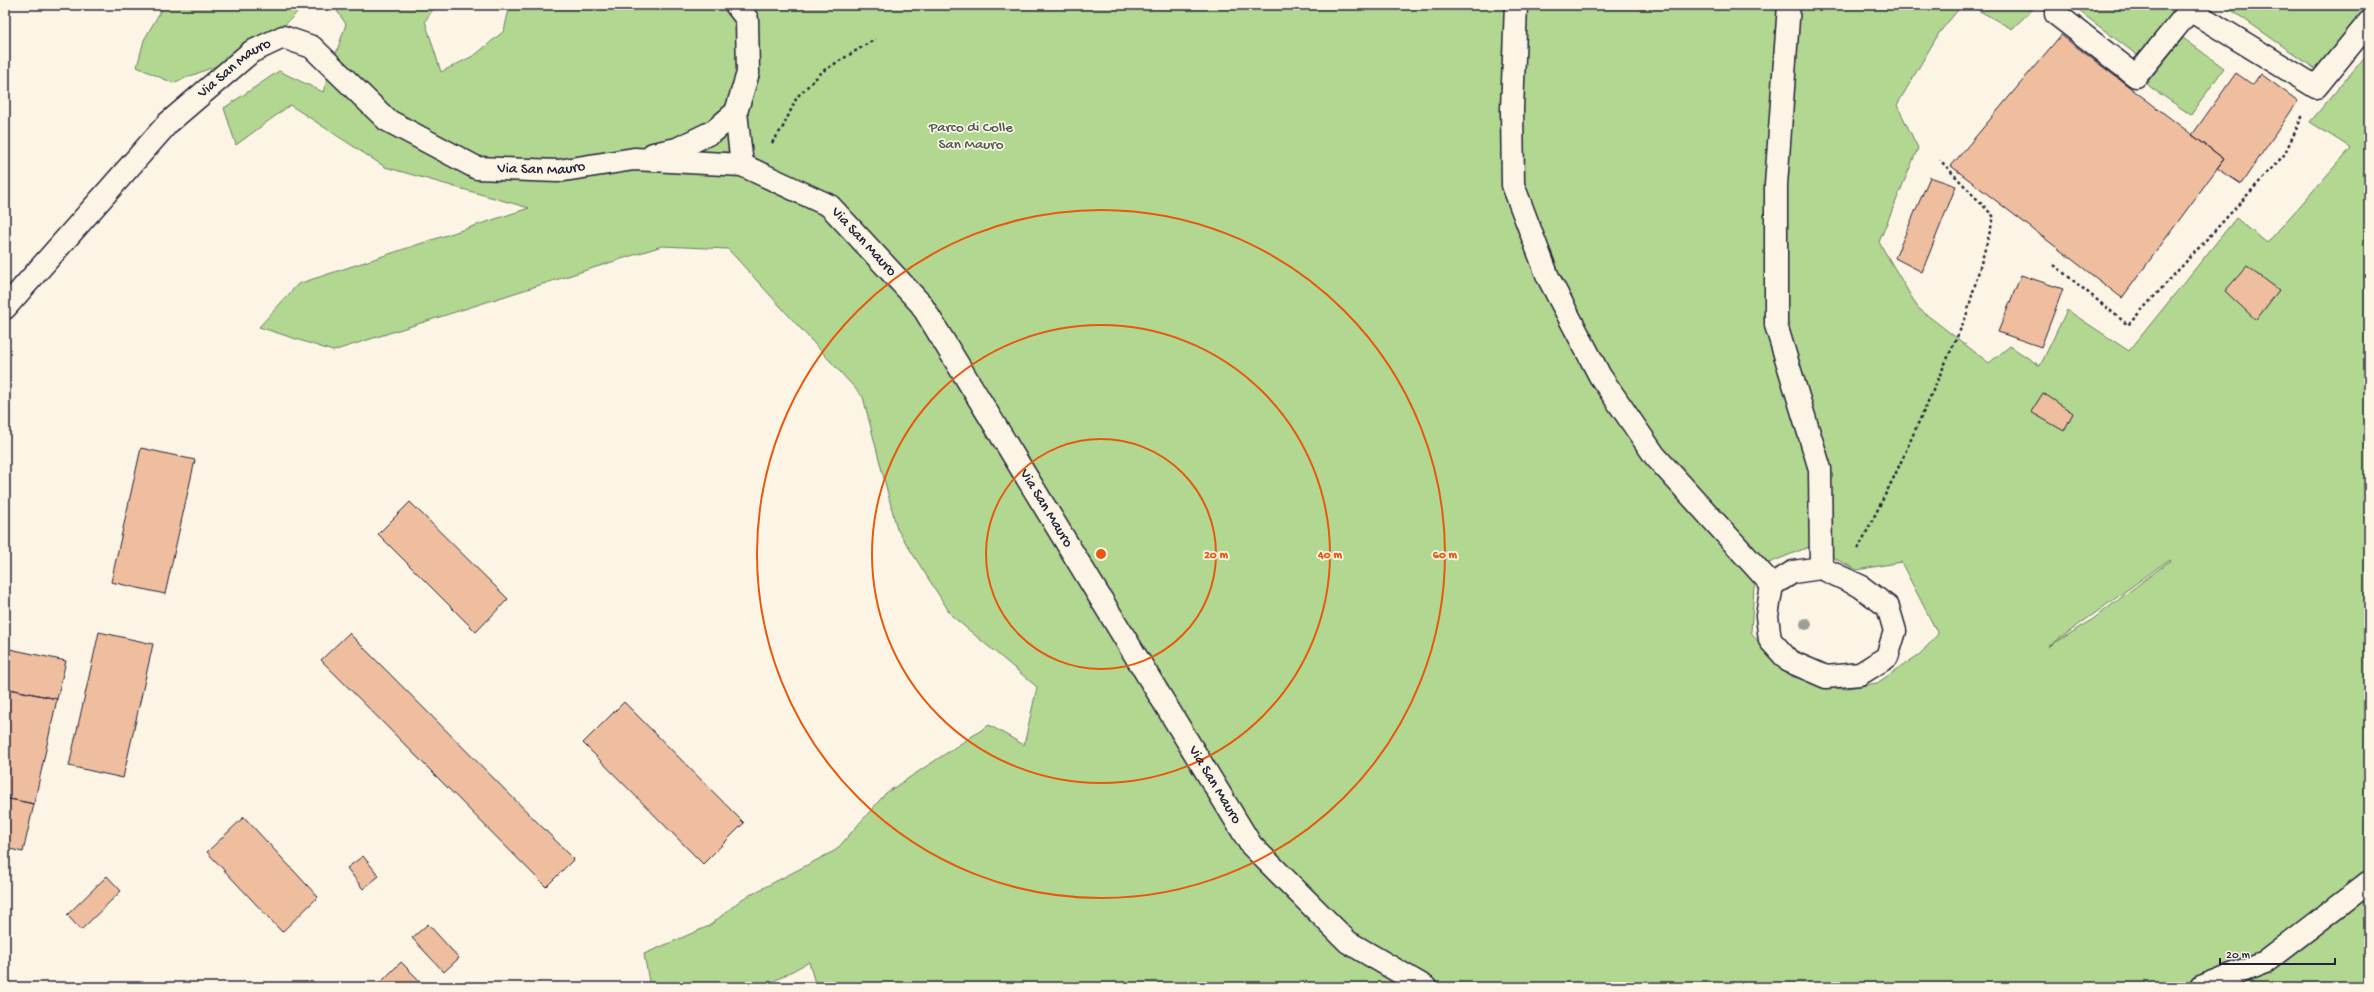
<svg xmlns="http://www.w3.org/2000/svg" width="2374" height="992" font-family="'Gochi Hand',sans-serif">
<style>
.green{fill:#b2d791;stroke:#6a7c66;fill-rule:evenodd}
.building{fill:#eebe9f;stroke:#22223b}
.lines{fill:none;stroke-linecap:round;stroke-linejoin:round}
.minor-casing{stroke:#22223b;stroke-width:25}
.path{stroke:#22223b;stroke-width:2.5;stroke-dasharray:3 3;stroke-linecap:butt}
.minor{stroke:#fcf5e5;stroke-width:22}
.tree{fill:#9c9f96}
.ring{fill:none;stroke:#e8590c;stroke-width:2}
.labels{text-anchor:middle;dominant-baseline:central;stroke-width:3.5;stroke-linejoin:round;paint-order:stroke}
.street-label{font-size:15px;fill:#22223b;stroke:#fcf5e5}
.park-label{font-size:15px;fill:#4d5855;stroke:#fcf5e5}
.centre{fill:#e8590c;stroke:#fcf5e5;stroke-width:2}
.ring-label{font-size:12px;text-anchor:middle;font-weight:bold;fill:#e8590c;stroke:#fcf5e5;stroke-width:3.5;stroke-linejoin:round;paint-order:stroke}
</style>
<rect width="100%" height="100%" fill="#fcf5e5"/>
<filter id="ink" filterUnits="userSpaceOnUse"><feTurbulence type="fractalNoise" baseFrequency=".025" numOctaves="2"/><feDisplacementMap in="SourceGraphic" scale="8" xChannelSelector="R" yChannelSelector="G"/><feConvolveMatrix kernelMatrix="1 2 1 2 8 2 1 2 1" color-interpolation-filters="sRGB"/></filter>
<g filter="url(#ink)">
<!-- green -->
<path class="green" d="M164,5H304L264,47L173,83L137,67L144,40Z
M333,5H436L425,21L441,72L475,55L504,31L510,5H1962L1939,33L1897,105L1918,148L1879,242L1918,308L1989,363L2010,346L2040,366L2067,310L2129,351L2236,218L2267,243L2351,148L2310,122L2369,52V987H816L809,962L763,987H650L644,954L709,926L742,899L836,850L886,793L989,725L1024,745L1037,687L952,616L897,529L863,397L728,249L662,246L333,351L259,327L298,284L529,208L385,167L290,105L236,145L224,108L279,71L323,92L346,24ZM1811,546L1857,570L1901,562L1938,634L1920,654L1877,683L1842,689L1790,676L1772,660L1751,632L1754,587L1769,563ZM2171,560L2089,622L2048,647L2170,559Z
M1969,5H2037L2012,29Z
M2071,5H2190L2141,58Z
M2224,5H2369V16L2324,75Z
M2183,38L2224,68L2191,115L2146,84Z"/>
<!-- building -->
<path class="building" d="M2061,35L2224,159L2122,298L1951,166Z
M2236,73L2253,85L2261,74L2298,101L2241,184L2217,168L2224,159L2192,135Z
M1930,177L1956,186L1922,272L1895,258Z
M2247,266L2279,290L2256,320L2225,291Z
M2021,275L2063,289L2041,347L1998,332Z
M2043,393L2073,413L2064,431L2031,412Z
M141,448L195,460L165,594L111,582Z
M410,502L508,599L476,632L378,534Z
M99,632L153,644L123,778L69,766Z
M349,633L574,859L546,887L321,660Z
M5,648L66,661L57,699L5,688Z
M5,688L57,699L34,804L5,798Z
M624,702L744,823L703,864L583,743Z
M5,798L34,804L23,852L5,848Z
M244,817L318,897L282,932L207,852Z
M363,856L379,876L363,889L347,868Z
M107,876L121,891L81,930L67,915Z
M428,924L459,958L444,972L412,938Z
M401,962L426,987H376Z"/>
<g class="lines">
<!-- minor casing -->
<g class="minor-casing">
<g id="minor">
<path d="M1516,5L1512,109L1513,185L1548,277L1600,376L1655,456L1772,585"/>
<path d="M1789,5L1776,185V325L1820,469L1821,568"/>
<path d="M2190,10L2316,87L2369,22"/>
<path d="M2056,14L2136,76L2194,5"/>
<path d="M736,112L742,165"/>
<path d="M653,154L677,149L714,131L736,112L748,73L747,19L736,5"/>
<path id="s1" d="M5,308L168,123L251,52L283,37L312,47L387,120L477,168L558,171L634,159L742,165L830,206L921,304L1251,845L1348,942L1425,987"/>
<path d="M1821,568L1860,586L1888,607L1895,631L1887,657L1860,674L1826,677L1789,661L1770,640L1767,616L1772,585L1793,572Z"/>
<path d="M2201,987L2265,962L2369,882"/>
</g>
</g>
<!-- path -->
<path class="path" d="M772,143L783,127L797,97L823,71L875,39
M2054,265L2128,325L2284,155L2303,115
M1858,549L1895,475L1966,317L1994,217L1940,160"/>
<!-- minor -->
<use href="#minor" class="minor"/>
</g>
<!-- trees -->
<circle class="tree" cx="1806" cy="624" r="6"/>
</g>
<!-- distance rings -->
<g class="ring">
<circle cx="1101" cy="554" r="115"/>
<circle cx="1101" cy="554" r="229"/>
<circle cx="1101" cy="554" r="344"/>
</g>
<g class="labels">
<!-- street labels -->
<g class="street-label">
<text stroke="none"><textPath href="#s1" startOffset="333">Via San Mauro</textPath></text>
<text stroke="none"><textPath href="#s1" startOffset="693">Via San Mauro</textPath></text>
<text stroke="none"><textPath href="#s1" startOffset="1041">Via San Mauro</textPath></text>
<text stroke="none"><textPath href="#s1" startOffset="1365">Via San Mauro</textPath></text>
<text stroke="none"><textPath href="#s1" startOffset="1689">Via San Mauro</textPath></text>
</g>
<!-- park labels -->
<g class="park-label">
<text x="971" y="128">Parco di Colle<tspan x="971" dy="17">San Mauro</tspan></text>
</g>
</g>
<circle cx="1101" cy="554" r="6" class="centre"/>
<g class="ring-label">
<text x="1216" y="558">20 m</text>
<text x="1330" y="558">40 m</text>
<text x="1445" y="558">60 m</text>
</g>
<!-- margin -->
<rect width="2374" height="992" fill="none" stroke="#fcf5e5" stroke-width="20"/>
<rect x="10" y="10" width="2354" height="972" fill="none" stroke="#22223b" stroke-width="1.5" filter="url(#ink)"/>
<!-- scale -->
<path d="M2220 958v6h115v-6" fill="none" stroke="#22223b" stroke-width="2"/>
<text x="2226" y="958" font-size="12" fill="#22223b" stroke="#fcf5e5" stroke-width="3" paint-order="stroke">20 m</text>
</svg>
